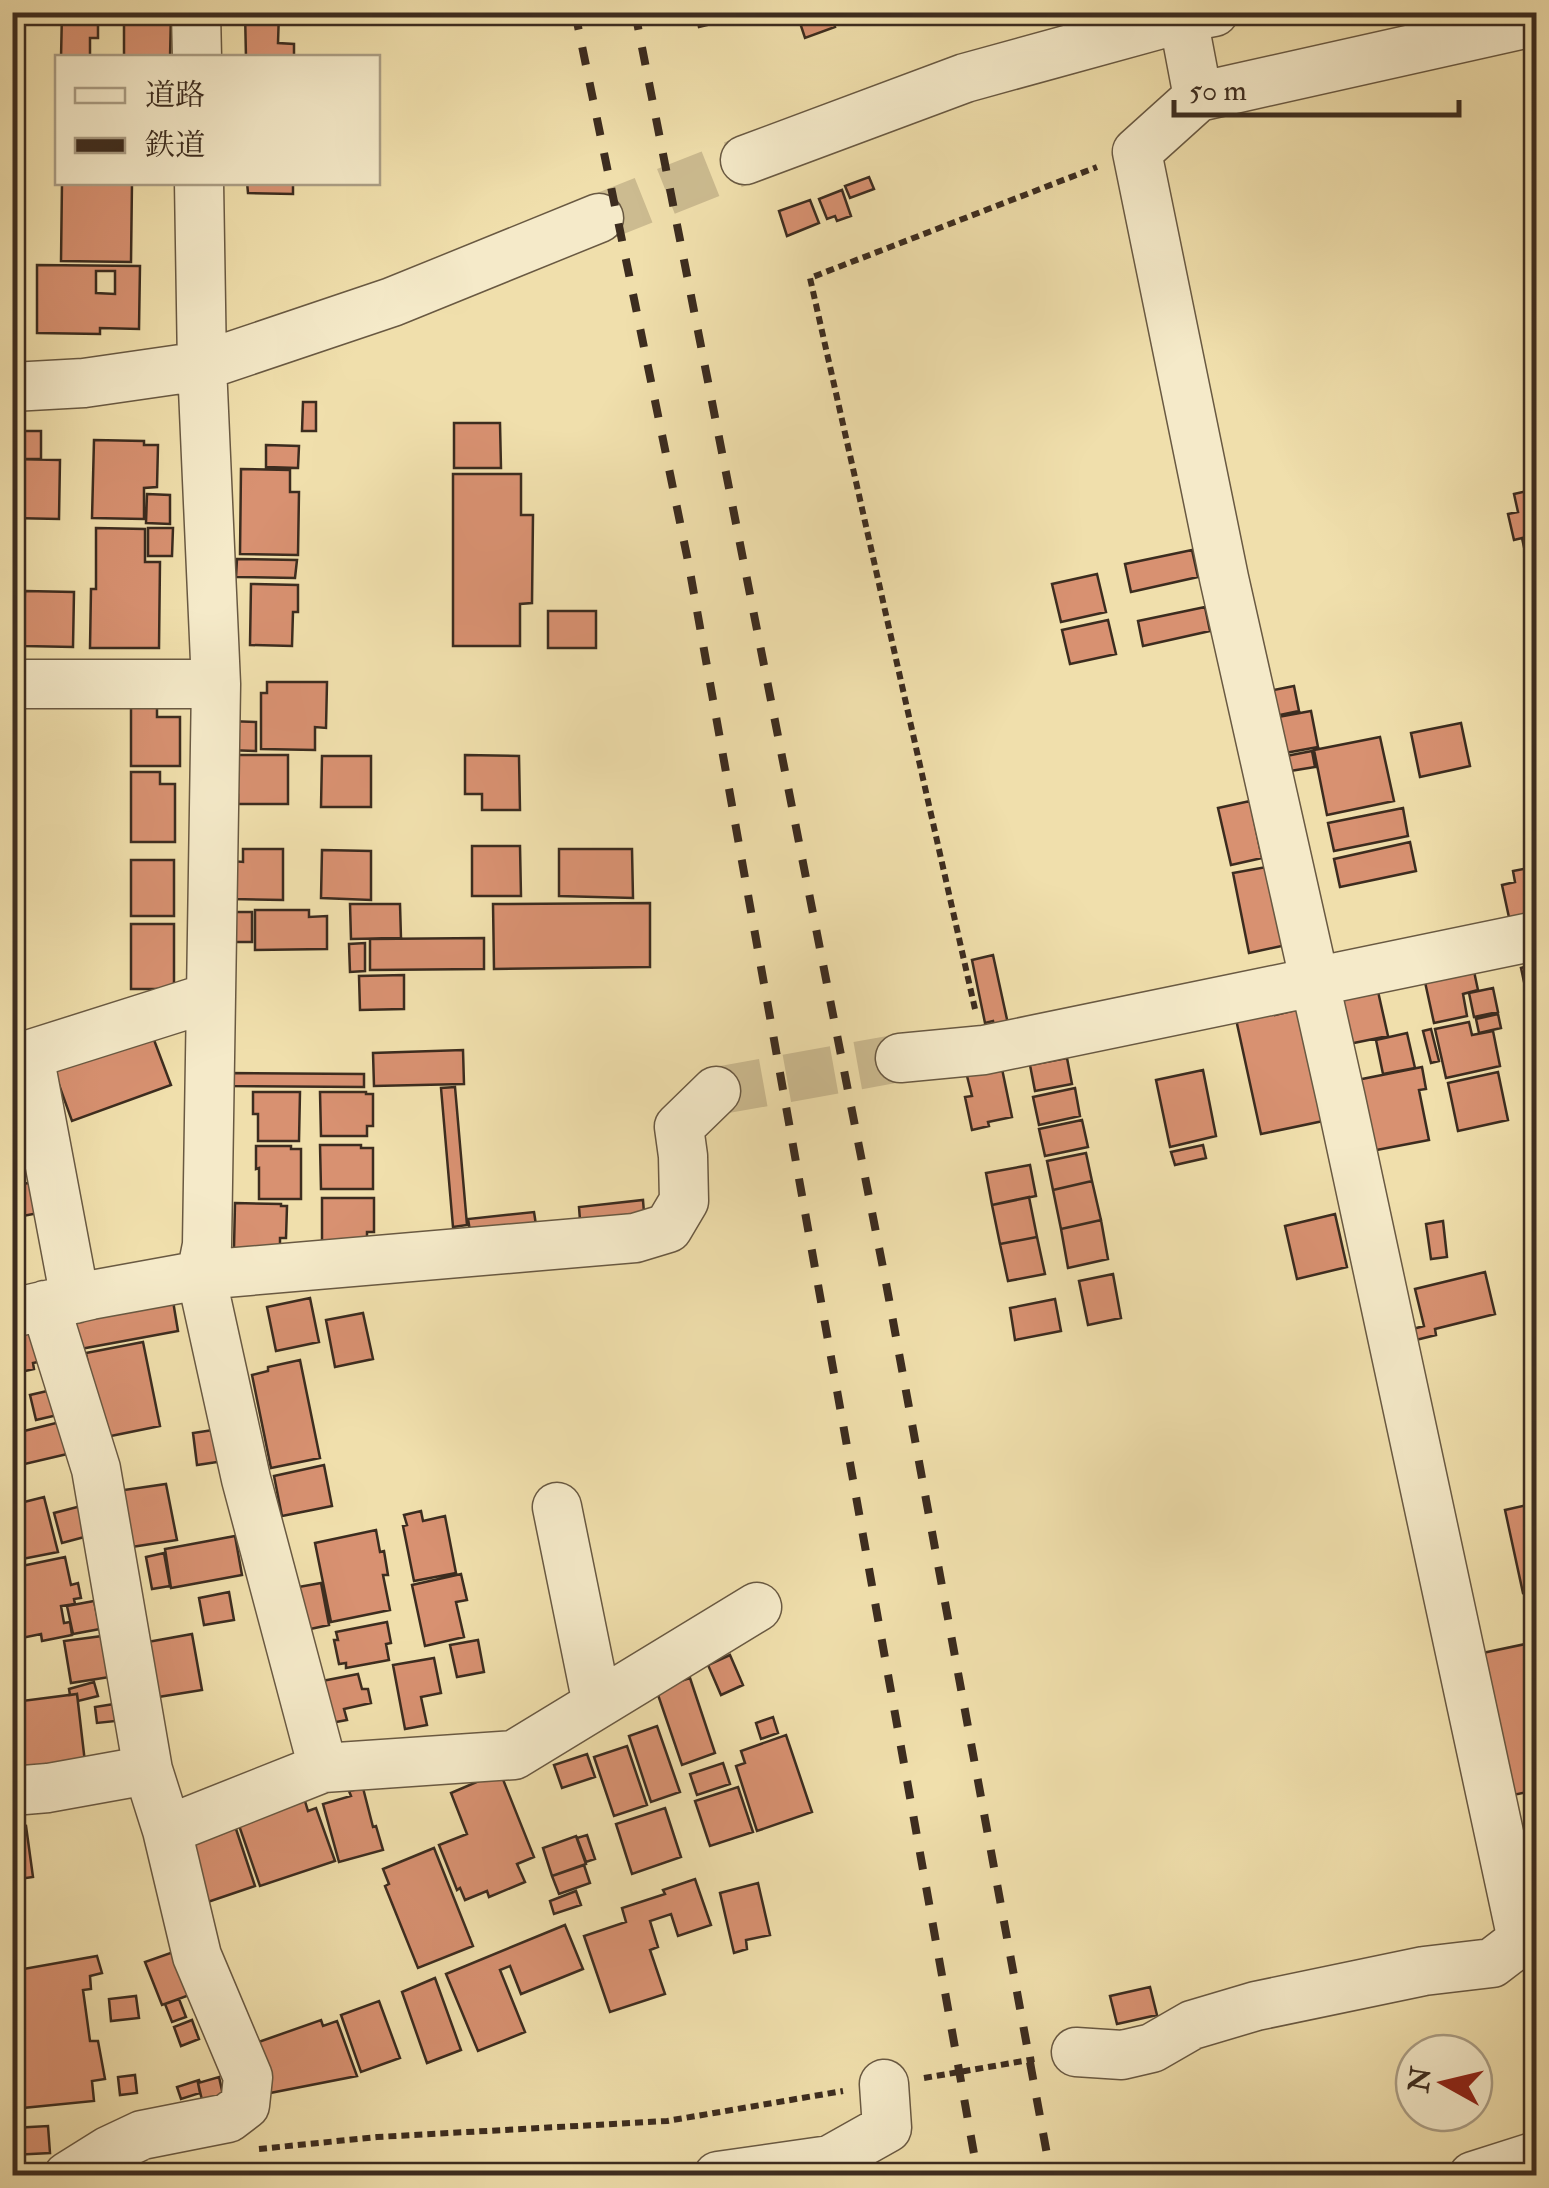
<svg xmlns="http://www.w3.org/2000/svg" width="1549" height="2188" font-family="'IM FELL Double Pica','Noto Serif JP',serif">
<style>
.building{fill:#d89171;stroke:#3c2c1f;stroke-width:2.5;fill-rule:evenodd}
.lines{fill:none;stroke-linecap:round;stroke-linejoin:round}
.minor-tunnel{stroke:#ccbb90;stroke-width:48;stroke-dasharray:48 24;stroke-linecap:butt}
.minor-casing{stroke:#695942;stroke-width:51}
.path{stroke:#3c2c1f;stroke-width:6;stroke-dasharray:8 5;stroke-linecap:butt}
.minor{stroke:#f5eac9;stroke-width:48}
.rail{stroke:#3c2c1f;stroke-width:8;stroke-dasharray:18 18;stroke-linecap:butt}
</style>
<rect width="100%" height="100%" fill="#f0dfac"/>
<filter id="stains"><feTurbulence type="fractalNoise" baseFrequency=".002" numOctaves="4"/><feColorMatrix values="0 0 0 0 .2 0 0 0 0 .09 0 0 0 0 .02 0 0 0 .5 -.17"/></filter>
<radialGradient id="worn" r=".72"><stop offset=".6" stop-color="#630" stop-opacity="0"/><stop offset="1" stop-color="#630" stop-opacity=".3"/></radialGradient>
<!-- building -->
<path class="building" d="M62,12L98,14V38H90V58H61Z
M124,12H171L170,58H124Z
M245,12H279L278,43L294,44V58H246Z
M696,12H735L736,18L699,27Z
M810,12H830L835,27L805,38L798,17Z
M887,12H948L889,22Z
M869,177L874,189L850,198L845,186Z
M62,182H132L131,262L61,261Z
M247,182H293V194L248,193Z
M842,190L851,216L837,221L835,216L827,219L819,199Z
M810,200L819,223L787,236L779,211Z
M37,265L140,266L139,329L100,328V334L37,333ZM96,271H115V294L96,293Z
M303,402H316V431H302Z
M454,423H500L501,468H454Z
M13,431H41V459H12Z
M94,440L144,441V445H158L157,487L144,488V519L92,518Z
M266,445L299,446L298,468L266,467Z
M12,459L60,460L59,519L12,518Z
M241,469L290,470V492H299L298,555L240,554Z
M453,474H521V515H533L532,603L520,604V646H453Z
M1536,489V559L1527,561L1522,538L1514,540L1508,514L1518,512L1514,494Z
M147,494L170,495V524L146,523Z
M96,528L145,529V562H160L159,648H90L91,589H96Z
M148,528H173L172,556H148Z
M1192,550L1198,577L1131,592L1125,564Z
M237,559L297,560L295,578L236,577Z
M1097,574L1106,612L1061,622L1052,584Z
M251,584L298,585V612H293L292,646L250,645Z
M25,591L74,592L73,647L24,646V643L12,642V618L24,619Z
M1205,607L1210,631L1143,646L1138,621Z
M548,611H596V648H548Z
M1108,620L1116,654L1070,664L1062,630Z
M267,682H327L326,728L315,727V750L261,749V693H267Z
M1294,686L1299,711L1275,716L1269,691Z
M131,701H157V717H180V766H131Z
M1311,711L1318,747L1285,753L1278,717Z
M228,721L256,722V751L227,750Z
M1461,723L1470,766L1420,777L1411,733Z
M1380,737L1394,801L1327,815L1314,750Z
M1312,751L1315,767L1284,772L1281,757Z
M228,755H288V804H238V795H228Z
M465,755L519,756L520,810H482V794H465Z
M322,756H371V807H321Z
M131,772H160V784H175V842H131Z
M1250,801L1262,858L1231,865L1218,808Z
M1403,808L1408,836L1334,851L1328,823Z
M1410,842L1416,871L1340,887L1334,859Z
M472,846H520L521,896H472Z
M243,849H283V900L232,899V861L243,862Z
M559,849H632L633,898L559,896Z
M322,850L371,851V900L321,898Z
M131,860H174V916H131Z
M1277,865L1291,944L1249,953L1233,873Z
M1529,868L1536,903V917L1510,922L1502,885L1515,882L1513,871Z
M650,903V967L494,969L493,904Z
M350,904H400L401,938L351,939Z
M255,910H309V917L327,916V949L255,950Z
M227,912H252V942H226Z
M131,924H174V989H131Z
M484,938V969L370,970V939Z
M365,943V971L350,972L349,944Z
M993,955L1008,1024L994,1026L993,1021L985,1023L972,960Z
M1472,962L1478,990L1463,994L1467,1016L1434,1023L1423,973Z
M1536,964V1037L1521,968Z
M404,975V1009L360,1010L359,976Z
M1377,987L1388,1036L1344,1045L1334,996Z
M1493,988L1498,1012L1474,1017L1469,993Z
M1272,1002L1275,1015L1304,1008L1328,1120L1261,1134L1234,1010Z
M1498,1014L1501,1028L1479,1033L1476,1019Z
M1469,1022L1472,1035L1493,1031L1500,1066L1446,1078L1435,1029Z
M1431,1029L1439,1061L1431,1063L1423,1031Z
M151,1032L171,1085L72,1121L53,1068Z
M1407,1033L1415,1068L1383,1074L1376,1040Z
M463,1050L464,1084L374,1086L373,1053Z
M1067,1058L1072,1084L1035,1091L1030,1065Z
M1001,1064L1012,1117L988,1122L989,1126L972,1130L965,1097L972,1096L966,1072Z
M1422,1067L1426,1089L1419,1090L1429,1140L1366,1152L1352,1081Z
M1203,1070L1216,1136L1170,1147L1156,1080Z
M1498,1072L1508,1120L1458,1131L1448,1083Z
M228,1073L364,1074V1087L228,1086Z
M455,1087L467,1225L453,1227L441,1088Z
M1075,1088L1080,1116L1039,1125L1033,1097Z
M253,1092H300L299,1141H258V1114H253Z
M320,1092H366V1094H373V1126H367V1136H321Z
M1082,1120L1088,1147L1045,1156L1039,1129Z
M320,1145H361V1148H373V1189H321Z
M1203,1145L1206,1158L1175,1165L1171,1152Z
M256,1146H291V1149H301V1199H259V1168L256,1169Z
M1086,1153L1092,1181L1053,1190L1047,1161Z
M1030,1165L1036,1196L992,1205L986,1173Z
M39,1181L44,1212L12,1218V1186Z
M1092,1181L1101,1220L1061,1229L1053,1190Z
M1029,1197L1037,1237L1000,1244L992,1205Z
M322,1198H374V1232H367V1242H322Z
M643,1200L644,1213L580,1220L579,1207Z
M235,1203L281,1204V1206H287L286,1238H280V1250L234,1248Z
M534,1212L536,1225L470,1231L468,1219Z
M1335,1214L1347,1267L1297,1279L1285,1226Z
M1101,1220L1108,1259L1068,1268L1061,1229Z
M1443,1221L1447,1257L1431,1259L1426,1224Z
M1037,1237L1045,1274L1008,1281L1000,1244Z
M1485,1272L1495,1314L1435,1329L1436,1335L1412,1341L1409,1330L1424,1326L1415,1289Z
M1113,1274L1121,1318L1088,1325L1079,1281Z
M310,1298L319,1342L276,1351L267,1307Z
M1055,1299L1061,1331L1015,1340L1010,1308Z
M173,1301L178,1331L75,1350L69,1321Z
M363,1313L373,1359L335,1367L326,1320Z
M44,1322L52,1359L33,1363L34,1369L12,1374V1329Z
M143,1342L160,1426L101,1438L86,1353Z
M300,1360L320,1458L271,1468L252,1375L268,1371V1367Z
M60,1388L66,1413L36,1420L30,1395Z
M72,1419L80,1451L12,1467V1434Z
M220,1429L224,1461L197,1465L193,1433Z
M324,1465L332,1506L282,1516L274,1476Z
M166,1484L177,1540L125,1548L117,1491Z
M44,1497L58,1552L12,1561V1505Z
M1536,1503V1591L1523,1593L1505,1510Z
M81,1506L88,1536L62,1543L54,1513Z
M421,1511L423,1521L445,1516L456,1573L414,1581L403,1526L407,1525L404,1515Z
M376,1530L380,1552L384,1551L388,1575H383L390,1610L331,1622L315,1543Z
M235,1536L242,1575L171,1588L165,1549Z
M164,1553L170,1586L152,1589L146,1557Z
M65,1557L71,1585L78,1583L81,1598L74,1599L75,1604L61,1606L64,1623L70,1622L72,1635L42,1641L41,1634L12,1640V1568Z
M461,1574L467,1600L456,1602L464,1637L425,1646L412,1585Z
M321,1583L329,1625L301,1631L293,1588Z
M229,1592L234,1620L204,1625L199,1598Z
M94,1601L100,1629L73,1634L67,1606Z
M387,1622L391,1643L386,1644L389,1660L346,1668V1663L339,1664L334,1640H338L336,1632Z
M192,1634L202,1690L152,1698L142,1643Z
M110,1635L116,1676L71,1683L64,1641Z
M478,1640L484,1672L457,1677L450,1645Z
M1535,1642L1536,1790L1504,1797L1473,1655Z
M730,1655L743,1685L721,1695L708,1665Z
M434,1658L441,1693L421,1697L427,1725L405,1729L393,1665Z
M358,1674L362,1689H368L371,1703L344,1709L347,1720L325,1724L317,1682Z
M690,1678L715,1753L682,1765L656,1689Z
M94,1682L98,1696L78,1701L77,1694L70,1695L69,1689Z
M77,1694L86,1771L25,1780L14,1702Z
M114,1704L116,1721L97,1723L95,1707Z
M773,1717L778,1733L761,1739L756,1723Z
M657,1726L680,1792L651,1802L629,1736Z
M786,1735L812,1812L757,1831L736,1766L745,1763L741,1751Z
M627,1746L647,1805L614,1816L594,1757Z
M587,1754L595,1777L562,1788L554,1765Z
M723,1763L730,1784L697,1795L690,1774Z
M500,1772L534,1857L517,1864L525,1882L489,1897L487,1891L465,1900L460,1888L457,1890L439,1845L467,1834L451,1793Z
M738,1787L753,1832L710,1846L695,1801Z
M301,1788L308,1811L316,1808L335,1861L260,1886L234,1811Z
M363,1788L373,1827L376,1826L383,1850L339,1862L323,1804L351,1796L349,1791Z
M665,1808L681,1857L632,1874L616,1824Z
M233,1820L255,1886L190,1908L183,1837Z
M26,1826L33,1877L12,1880V1828Z
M587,1835L595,1859L586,1862L577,1838Z
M576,1836L586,1864L552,1876L543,1848Z
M434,1848L473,1946L418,1968L385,1886L389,1884L383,1869Z
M584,1865L590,1883L559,1894L552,1876Z
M695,1879L711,1925L678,1936L671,1914L650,1921L658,1947L650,1950L665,1994L610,2012L584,1936L626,1922L622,1908L665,1894L663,1890Z
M758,1883L770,1935L746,1940L747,1949L734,1953L720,1893Z
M576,1891L581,1905L554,1914L550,1901Z
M565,1925L583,1969L521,1994L510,1966L500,1970L525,2032L478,2051L446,1974Z
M179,1950L195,1993L162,2005L145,1962Z
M97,1956L102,1973L90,1976L91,1989L83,1990L90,2041H98L105,2079L92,2081L94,2101L12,2109V1971Z
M435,1978L461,2050L427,2063L402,1992Z
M1150,1987L1157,2015L1117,2024L1110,1996Z
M136,1996L139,2018L111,2021L109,1999Z
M179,1999L186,2017L172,2022L165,2004Z
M379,2001L400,2058L361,2072L341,2015Z
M192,2020L199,2039L181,2046L174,2027Z
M321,2020L323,2026L337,2021L357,2076L265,2094L253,2044Z
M135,2075L137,2093L120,2095L118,2077Z
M219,2077L223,2095L202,2100L198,2083Z
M199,2080L200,2082L198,2083L200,2093L181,2099L177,2087Z
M48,2126L50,2153L12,2155V2128Z"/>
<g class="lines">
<!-- minor-tunnel -->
<path class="minor-tunnel" d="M599,218L745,160
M716,1091L900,1058"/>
<!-- minor casing -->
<g class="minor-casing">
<path id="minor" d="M196,12L197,58
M1198,97L1533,22
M745,160L965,78L1183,18L1214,12
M199,182L202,366L216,684L207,1245L201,1275L246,1479L323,1768
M12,387L84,383L202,366L392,302L599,218
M12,684H216
M29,1055L75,1299
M900,1058L984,1050L1536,936
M12,1060L211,997
M45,1305L96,1469L148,1770L167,1830L197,1956L248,2077L245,2105L228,2118L142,2135L108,2151L68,2176
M12,1313L91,1295L201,1275L635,1238L668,1228L684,1201L683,1156L679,1127L716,1091
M557,1507L597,1704
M12,1791L48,1788L148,1770
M167,1830L323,1768L514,1755L757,1607
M1076,2052L1122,2055L1152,2048L1192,2025L1256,2006L1424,1971L1492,1963L1522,1940L1341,1099L1224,578L1137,152L1198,97L1183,18
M718,2176L830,2160L887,2128L884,2084
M1473,2176L1536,2156"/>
</g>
<!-- path -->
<path class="path" d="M975,1009L810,278L1097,167
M924,2078L1035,2059
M259,2149L377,2137L667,2121L843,2091"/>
<!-- minor -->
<use href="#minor" class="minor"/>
<!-- rail -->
<path class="rail" d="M575,12L689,566L978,2176
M635,12L886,1283L1051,2176"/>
</g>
<!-- margin -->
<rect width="1549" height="2188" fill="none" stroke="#f0dfac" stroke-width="50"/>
<rect x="15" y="15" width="1519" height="2158" fill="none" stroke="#3c2c1f" stroke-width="5"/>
<rect x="25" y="25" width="1499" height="2138" fill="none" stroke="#3c2c1f" stroke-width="2.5"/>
<!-- legend -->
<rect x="55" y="55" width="325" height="130" fill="#f5eac9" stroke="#ab9e85" stroke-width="2.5"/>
<rect x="75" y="88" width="50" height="15" fill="#f5eac9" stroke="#ab9e85" stroke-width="2.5"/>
<text x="145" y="105" font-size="30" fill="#3c2c1f">道路</text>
<rect x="75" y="138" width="50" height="15" fill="#3c2c1f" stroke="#ab9e85" stroke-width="2.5"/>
<text x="145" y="155" font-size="30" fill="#3c2c1f">鉄道</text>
<!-- north arrow -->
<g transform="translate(1444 2083) rotate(278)"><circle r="48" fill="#f5eac9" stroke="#ab9e85" stroke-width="2.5"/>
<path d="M0-8L18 38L0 25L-18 38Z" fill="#8f2418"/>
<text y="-15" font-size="28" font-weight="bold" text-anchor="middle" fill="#3c2c1f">N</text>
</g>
<!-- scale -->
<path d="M1174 100v15h285v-15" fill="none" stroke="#3c2c1f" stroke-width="5"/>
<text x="1189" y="100" font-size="30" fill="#3c2c1f" stroke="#f5eac9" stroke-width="8" paint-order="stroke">50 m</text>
<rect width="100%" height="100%" filter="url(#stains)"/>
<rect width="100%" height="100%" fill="url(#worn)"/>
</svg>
